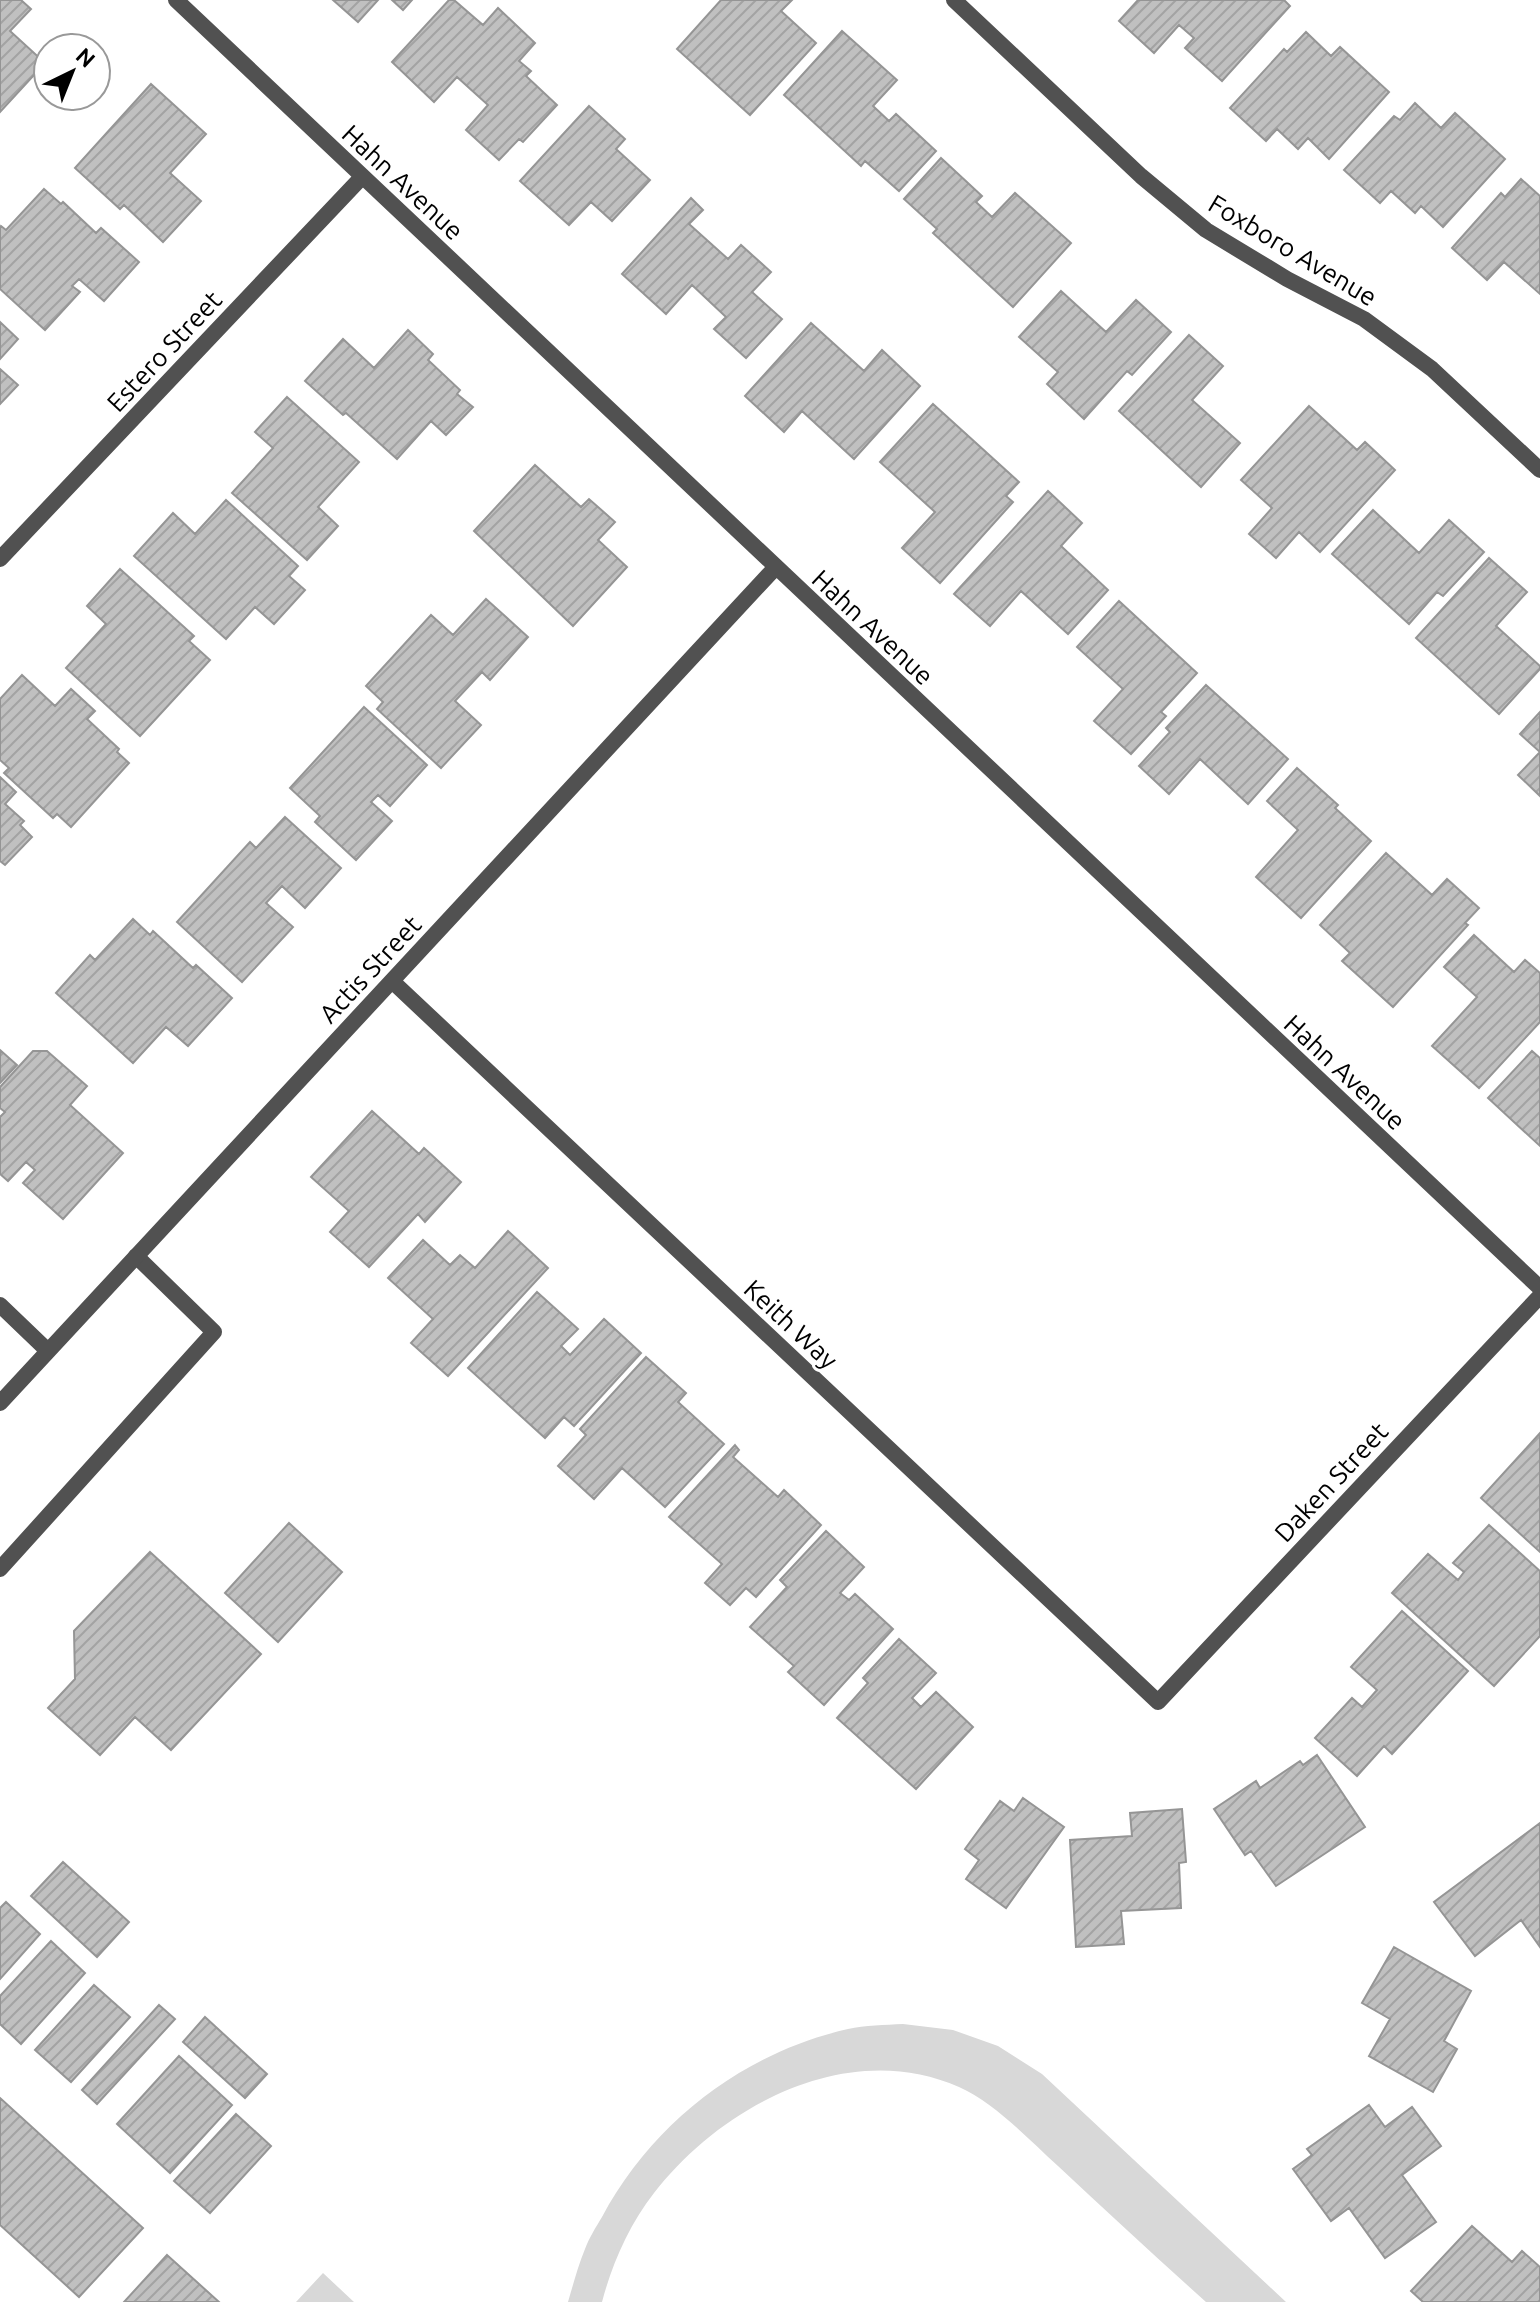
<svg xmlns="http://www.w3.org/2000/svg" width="1540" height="2302" font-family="Ubuntu,sans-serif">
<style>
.park{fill:#d8d8d8}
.building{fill:url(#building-hatch);stroke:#959595;stroke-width:2}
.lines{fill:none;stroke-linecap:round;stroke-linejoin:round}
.service{stroke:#515151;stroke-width:16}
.minor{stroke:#515151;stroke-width:16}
.labels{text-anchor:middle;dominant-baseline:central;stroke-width:6;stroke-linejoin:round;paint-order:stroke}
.street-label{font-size:26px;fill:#000;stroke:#fff}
</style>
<defs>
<pattern id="building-hatch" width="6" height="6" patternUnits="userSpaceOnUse" patternTransform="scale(2)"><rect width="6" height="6" fill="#c0c0c0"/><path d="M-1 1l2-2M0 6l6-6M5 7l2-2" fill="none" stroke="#a3a3a3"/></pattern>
</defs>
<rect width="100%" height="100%" fill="#fff"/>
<!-- park -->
<path class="park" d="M903,2024L953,2030L998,2046L1042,2074L1286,2302H1206C1156,2257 1107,2212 1058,2166C1028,2139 995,2103 959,2087C849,2038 722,2105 654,2193C629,2225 612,2264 602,2302H568C573,2285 578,2266 585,2249C589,2238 596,2227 602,2217C653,2122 743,2053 848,2029C865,2025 885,2025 903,2024Z
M323,2273L354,2302H296Z"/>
<!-- building -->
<path class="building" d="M0,0H21L31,9L10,31L45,63L0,112Z
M333,0H378L358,22Z
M392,0H412L403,10Z
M449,0H454L483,25L498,8L535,43L519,61L531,71L526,76L557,105L523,142L519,139L499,160L466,130L488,105L457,77L434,102L392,62Z
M721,0H792L781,11L816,43L750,115L677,49Z
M1138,0H1284L1290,6L1222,81L1185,48L1194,38L1179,25L1154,53L1119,21Z
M842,31L897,80L873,106L889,121L896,114L936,151L899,191L865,161L861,166L784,95Z
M1306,32L1331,56L1340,47L1389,92L1329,159L1308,138L1298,149L1277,129L1266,141L1230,108L1284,49L1287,52Z
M151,84L206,134L170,173L201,201L163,242L124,205L120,209L75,168Z
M1415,103L1441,128L1455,113L1505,159L1443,227L1421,206L1415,213L1391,191L1380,203L1344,170L1394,116L1400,120Z
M589,106L625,139L616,149L650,180L612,221L591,202L569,225L520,181Z
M941,158L982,196L976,202L992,217L1015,193L1071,243L1013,307L933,233L937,229L904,199Z
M1521,179L1540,196V294L1504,262L1487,280L1452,248L1501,193L1505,197Z
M44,189L61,204L63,202L96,233L101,228L139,262L104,301L79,279L72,286L80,292L45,330L0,289V228L1,226L6,230Z
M691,198L703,210L689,224L728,259L741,245L771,272L752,292L782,319L746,358L714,329L726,317L692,285L666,314L622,274Z
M1061,291L1106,332L1136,300L1171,332L1132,375L1127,371L1084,419L1047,384L1058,372L1019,337Z
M0,322L18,339L0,359Z
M811,323L864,371L882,350L920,386L854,459L802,411L784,432L745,396Z
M408,330L433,354L428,360L460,390L457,394L473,407L446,435L431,421L397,459L346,413L343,415L305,381L343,339L374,368Z
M1189,335L1223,366L1192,400L1240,443L1201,487L1119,411Z
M0,369L18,385L0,404Z
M287,397L359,462L318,507L338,526L307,560L232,493L273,448L255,432Z
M933,404L1019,482L1006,496L1013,502L940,583L902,548L935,512L880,462Z
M1309,406L1357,450L1365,442L1395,470L1320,552L1299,532L1276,558L1249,534L1272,508L1241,480Z
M535,465L581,507L589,499L615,522L598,540L627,567L573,626L474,531Z
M1048,491L1082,523L1061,546L1108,590L1068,634L1021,591L990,626L954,594Z
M226,500L298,566L289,576L305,590L274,624L255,607L226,639L134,556L173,513L195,534Z
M1373,510L1419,553L1449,520L1484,552L1443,596L1437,592L1409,624L1332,554Z
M1489,558L1527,592L1496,626L1540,666V669L1499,714L1416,638Z
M120,569L194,636L189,641L210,660L140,736L66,668L106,624L87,606Z
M486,599L528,637L490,680L482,672L455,701L481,725L441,768L377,709L383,702L366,686L431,615L453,635Z
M1119,601L1197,673L1161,712L1166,716L1131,754L1094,721L1123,689L1077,647Z
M22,675L55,706L71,689L95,711L87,719L119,749L117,752L129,763L71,827L57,814L53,818L4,773L9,768L0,760V699Z
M1206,685L1288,759L1248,804L1200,759L1169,794L1139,766L1170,732L1166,728Z
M364,707L427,765L390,806L378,795L371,802L392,821L356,860L315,822L320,816L290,788Z
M1540,712V796L1518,775L1540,752L1520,734Z
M1297,768L1338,805L1335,808L1371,841L1301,918L1256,877L1298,830L1267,801Z
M0,777L16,792L5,804L24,821L20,825L32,837L5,865L0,861Z
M285,817L341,868L305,908L282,886L266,903L293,927L242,982L177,922L250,842L256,848Z
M1386,853L1432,895L1447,879L1479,908L1465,923L1468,925L1393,1007L1342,961L1350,953L1320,925Z
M133,919L150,935L153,931L193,968L196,965L232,998L188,1046L166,1027L133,1063L56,993L90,955L95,960Z
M1474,935L1514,972L1525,960L1540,973V1022L1479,1088L1432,1046L1477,997L1444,967Z
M0,1050L17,1065L0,1083Z
M33,1051H47L87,1086L70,1105L123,1153L63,1219L23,1183L35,1170L26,1162L8,1181L0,1174V1117L5,1112L0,1108V1087Z
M1532,1051L1540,1058V1146L1488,1098Z
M372,1111L419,1154L424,1148L461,1182L425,1222L418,1214L369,1267L330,1232L349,1211L311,1177Z
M508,1231L548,1268L448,1376L411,1343L433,1319L388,1278L423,1240L450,1265L460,1255L475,1268Z
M537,1292L578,1329L561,1346L570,1355L604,1319L641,1353L574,1426L564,1417L545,1438L468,1368Z
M646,1357L686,1393L678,1402L724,1444L665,1507L622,1468L594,1499L558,1466L586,1435L580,1429Z
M1540,1433V1552L1481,1498Z
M735,1445L739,1450L733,1457L778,1497L784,1490L821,1525L756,1597L746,1588L730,1605L705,1583L722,1564L669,1517Z
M289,1523L342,1572L278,1642L225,1593Z
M1489,1525L1540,1571V1636L1494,1686L1392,1593L1428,1554L1458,1580L1464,1572L1453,1563Z
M826,1531L864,1567L840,1593L849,1600L855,1594L893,1629L824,1705L788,1672L794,1666L750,1627L787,1587L780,1580Z
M150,1552L261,1654L171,1750L135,1717L100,1755L48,1708L75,1679L74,1631Z
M1402,1611L1468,1671L1392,1754L1384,1746L1357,1776L1315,1738L1352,1698L1362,1707L1377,1690L1351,1667Z
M899,1639L936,1673L912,1698L921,1707L936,1692L973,1727L916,1789L837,1718L868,1683L863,1678Z
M1317,1755L1365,1827L1276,1886L1251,1851L1245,1855L1214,1809L1256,1781L1260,1788L1300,1761L1303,1765Z
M1023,1798L1064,1827L1006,1908L966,1879L979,1860L965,1849L1000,1801L1014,1811Z
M1182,1809L1186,1862L1179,1863L1181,1908L1121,1911L1124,1944L1076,1947L1070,1840L1132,1836L1130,1813Z
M1540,1823V1947L1521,1920L1475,1956L1434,1902Z
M63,1862L129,1922L97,1957L31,1896Z
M6,1902L40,1934L0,1979V1908Z
M51,1941L85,1973L21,2044L0,2024V1996Z
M1394,1947L1471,1991L1444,2041L1457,2049L1433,2092L1369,2056L1390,2019L1362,2003Z
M94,1985L130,2017L71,2082L35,2050Z
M159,2005L175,2019L97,2104L82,2090Z
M205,2017L267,2074L245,2098L183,2042Z
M179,2056L232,2105L170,2173L117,2124Z
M0,2098L143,2228L79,2297L0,2225Z
M1369,2105L1385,2127L1412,2107L1441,2146L1402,2175L1436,2222L1385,2258L1349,2208L1331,2221L1293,2169L1312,2155L1307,2149Z
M236,2114L271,2146L210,2213L174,2181Z
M1472,2226L1512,2262L1522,2251L1540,2267V2302H1423L1411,2291Z
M167,2255L219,2302H124Z"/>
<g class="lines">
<!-- service -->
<path class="service" d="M0,1569L214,1332L136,1256"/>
<!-- minor -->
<path class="minor" d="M176,0L1540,1288
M954,0L1141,176L1206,230L1287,279L1364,319L1432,369L1540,470
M0,559L362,177
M392,981L1158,1702L1540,1296
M0,1305L48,1351
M0,1403L775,568"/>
</g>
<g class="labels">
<!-- street labels -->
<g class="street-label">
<text transform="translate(403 182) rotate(43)">Hahn Avenue</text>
<text transform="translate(1293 250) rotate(31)">Foxboro Avenue</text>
<text transform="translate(164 351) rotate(-47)">Estero Street</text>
<text transform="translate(873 627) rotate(43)">Hahn Avenue</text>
<text transform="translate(370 969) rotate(-47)">Actis Street</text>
<text transform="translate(1345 1072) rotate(43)">Hahn Avenue</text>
<text transform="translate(791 1324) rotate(43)">Keith Way</text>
<text transform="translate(1331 1482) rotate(-47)">Daken Street</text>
</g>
</g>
<!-- north arrow -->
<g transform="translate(72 72) rotate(43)"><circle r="38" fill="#ffffff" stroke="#999999" stroke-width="2"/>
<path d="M0-6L14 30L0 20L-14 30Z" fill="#000000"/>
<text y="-12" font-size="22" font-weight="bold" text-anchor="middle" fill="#000000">N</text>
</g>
</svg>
